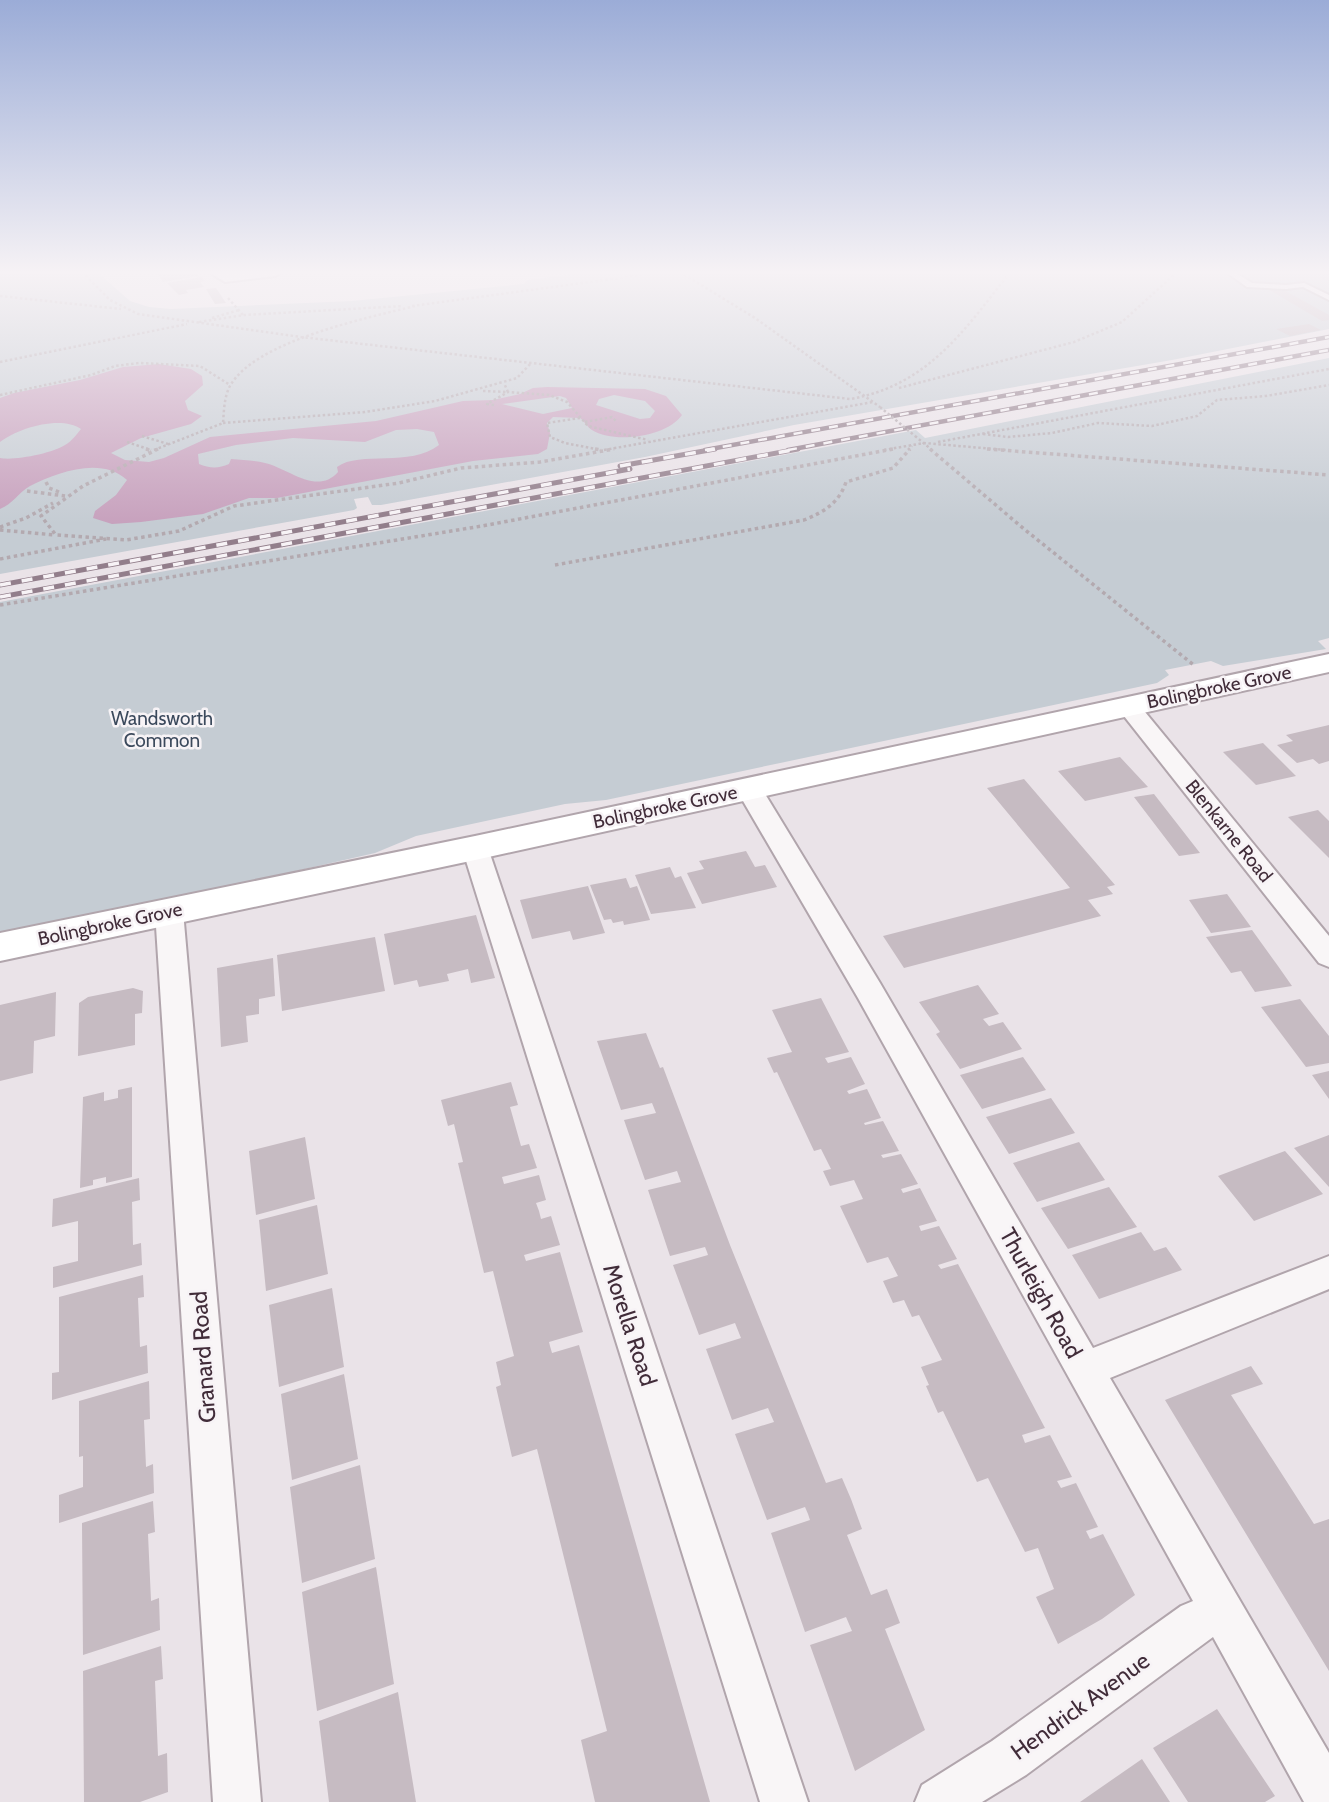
<svg xmlns="http://www.w3.org/2000/svg" width="1329" height="1802" font-family="Cabin,sans-serif">
<style>
.green{fill:#c5ccd3}
.water{fill:#c7a1bd;fill-rule:evenodd}
.building{fill:#c6bbc2}
.lines{fill:none;stroke-linecap:round;stroke-linejoin:round}
.service-casing{stroke:#b1a5ac;stroke-width:4}
.minor-casing{stroke:#b1a5ac;stroke-width:4}
.secondary-casing{stroke:#b1a5ac;stroke-width:4}
.path-far1{stroke:#b3a9af;stroke-width:2.5;stroke-dasharray:2.5 2.5;stroke-linecap:butt}
.path{stroke:#b3a9af;stroke-width:3.5;stroke-dasharray:3.5 3.5;stroke-linecap:butt}
.service{fill:#f9f6f7;fill-rule:evenodd}
.minor{fill:#f9f6f7;fill-rule:evenodd}
.secondary{fill:#fff;fill-rule:evenodd}
.rail-far1-casing{stroke:#927e8b;stroke-width:4.5}
.rail-casing{stroke:#927e8b;stroke-width:5}
.rail-far1{stroke:#f7f3f6;stroke-width:2.5;stroke-dasharray:9;stroke-linecap:butt}
.rail{stroke:#f7f3f6;stroke-width:3.5;stroke-dasharray:11;stroke-linecap:butt}
.path-bridge{stroke:#b3a9af;stroke-width:2.5;stroke-dasharray:2.5 2.5;stroke-linecap:butt}
.labels{text-anchor:middle;dominant-baseline:central;stroke-width:5;stroke-linejoin:round;paint-order:stroke}
.street-label{font-size:19px;fill:#412c39;stroke:#f7f3f6}
.park-label{font-size:19px;fill:#3b495c;stroke:#f7f3f6}
.near-street-label{font-size:23px;fill:#412c39;stroke:#f7f3f6}
</style>
<rect width="100%" height="100%" fill="#eae3e8"/>
<!-- green -->
<path class="green" d="M0,272H97L130,301L149,307L171,309L352,301L524,284L528,280L590,272H1329V329L1172,360L794,425L645,457L381,505H372L368,497L354,499L357,508L354,510L0,574Z
M1329,358V638L1318,641L1326,649L1223,666L1211,661L1165,670L1169,675L1157,683L606,800L565,804L416,836L375,853L0,938V602L916,430L925,438Z"/>
<!-- water -->
<path class="water" d="M159,364L191,369L202,376L203,385L185,401L188,410L202,416L191,424L141,438L111,453L125,460L149,462L164,458L210,437L376,421L463,401L493,400L520,394L533,388L547,387L645,389L666,396L682,415C667,437 614,444 592,430C588,428 584,421 580,418L553,417L547,423L550,433L547,449L538,454L473,461L277,498H249L203,514L141,522L112,524L93,518L95,511L116,495L127,480C102,456 57,472 30,486C18,493 13,504 0,509V458C14,461 53,453 65,445C72,441 76,435 81,429C61,415 18,428 0,442V398L14,393L80,380L123,367ZM614,395L645,401L655,411L650,418L640,419L596,405L599,399ZM560,396L566,398L572,408L543,414L502,404ZM417,429L434,432L439,445C410,468 360,450 337,467L338,472C317,496 288,468 265,463C254,460 242,460 231,459L229,464C218,469 209,468 199,464L198,454L236,445L293,438L365,442L396,430Z"/>
<!-- building -->
<path class="building" d="M169,272H195L198,276L163,282L158,274Z
M202,277L205,281L200,282L204,287L186,290L188,293L179,295L167,283Z
M216,288L226,303L215,304L206,289Z
M1280,288L1329,315V320L1322,321L1268,289Z
M1309,324L1321,330L1290,336L1276,329Z
M1329,725V761L1319,764L1313,759L1297,763L1277,745L1293,741L1286,735Z
M1263,743L1296,776L1256,785L1223,752Z
M1120,757L1148,787L1085,801L1058,771Z
M1024,779L1115,885L1107,887L1113,894L1088,900L1101,916L904,968L883,936L1070,888L987,788Z
M1154,794L1200,853L1179,856L1134,797Z
M1318,810L1329,821V858L1288,817Z
M746,851L755,867L765,865L777,887L702,904L687,873L704,869L699,861Z
M670,867L675,878L681,876L696,908L651,914L635,875Z
M626,878L630,888L637,886L650,920L624,925L623,921L613,923L611,919L604,920L590,885Z
M588,886L605,933L573,940L570,931L532,939L520,900Z
M1227,894L1251,927L1211,933L1189,900Z
M476,915L495,978L471,983L468,969L447,974L449,981L419,987L417,980L394,985L384,934Z
M1252,930L1278,966L1292,986L1255,992L1241,971L1231,973L1206,937Z
M375,937L385,991L282,1011L277,955Z
M273,958L275,996L259,999V1014L246,1016L248,1042L221,1047L217,968Z
M978,985L999,1014L983,1019L989,1026L1003,1022L1022,1049L960,1069L936,1034L940,1032L919,1002Z
M133,988L143,991L142,1013L135,1014V1045L78,1056L79,1003L88,997Z
M56,992L55,1036L34,1041L33,1073L0,1081V1005Z
M821,998L849,1052L825,1058L828,1063L851,1057L865,1084L847,1091L849,1094L867,1089L881,1118L864,1123L865,1125L883,1121L899,1151L881,1155L883,1158L901,1154L918,1184L901,1189L903,1193L920,1188L937,1221L919,1226L921,1231L939,1226L957,1259L938,1265L941,1269L958,1264L1045,1428L1022,1435L1025,1443L1050,1435L1072,1477L1057,1481L1061,1488L1076,1483L1098,1527L1086,1531L1090,1539L1103,1534L1135,1595L1102,1619L1058,1644L1036,1597L1054,1589L1038,1548L1025,1552L988,1478L977,1482L943,1411L938,1413L926,1386L929,1385L921,1367L942,1360L919,1315L912,1317L904,1300L893,1303L883,1281L898,1276L888,1257L867,1263L840,1206L863,1199L854,1180L830,1186L823,1171L831,1169L821,1149L814,1151L777,1072L774,1073L767,1058L792,1052L772,1010Z
M1300,999L1329,1036V1063L1306,1067L1261,1007Z
M646,1033L660,1068L663,1067L730,1245L826,1483L842,1478L851,1499L862,1529L847,1535L871,1595L887,1589L900,1623L885,1629L925,1730L855,1771L810,1645L852,1631L846,1617L805,1632L771,1533L810,1520L808,1514L805,1507L767,1520L735,1434L774,1422L768,1408L732,1420L706,1349L741,1338L735,1323L699,1335L673,1265L708,1255L707,1252L705,1247L670,1256L648,1190L681,1182L677,1171L645,1180L624,1120L656,1113L652,1103L621,1110L597,1041Z
M1023,1057L1046,1090L982,1109L960,1075Z
M1329,1071V1099L1312,1075Z
M511,1082L518,1105L510,1107L521,1146L529,1144L537,1168L502,1177L504,1184L539,1175L546,1200L536,1203L539,1211L541,1219L551,1216L560,1245L524,1255L526,1261L560,1252L583,1332L549,1342L550,1346L552,1353L579,1345L710,1802H595L581,1740L607,1731L537,1449L512,1457L496,1387L501,1385L496,1362L514,1356L493,1271L484,1273L458,1163L463,1162L458,1141L454,1124L448,1126L441,1100Z
M132,1087V1177L106,1183V1177L93,1180V1185L80,1188L83,1097L104,1092V1101L118,1098V1090Z
M1051,1098L1075,1133L1009,1154L986,1117Z
M1329,1135V1187L1294,1148Z
M305,1137L315,1199L256,1215L249,1151Z
M1079,1142L1105,1180L1037,1202L1013,1163Z
M1285,1151L1323,1194L1254,1221L1218,1176Z
M139,1178L140,1200L132,1202L133,1245L141,1243L142,1265L53,1288V1267L78,1261V1221L52,1227L53,1199Z
M1109,1187L1137,1227L1068,1249L1041,1208Z
M317,1205L328,1274L266,1291L259,1220Z
M1141,1232L1154,1251L1166,1247L1182,1270L1099,1299L1072,1255Z
M143,1275L144,1297L138,1298L139,1322L140,1347L147,1345L148,1373L52,1400V1373L59,1372V1297Z
M332,1288L344,1367L279,1387L269,1305Z
M1251,1366L1263,1384L1231,1395L1314,1524L1329,1519V1671L1165,1400Z
M344,1374L358,1459L292,1480L281,1394Z
M149,1381L150,1419L144,1420L146,1467L153,1464L154,1493L59,1523V1495L83,1487V1456L79,1457V1401Z
M360,1465L375,1559L302,1583L290,1487Z
M153,1501L155,1532L148,1534L151,1601L159,1598L160,1630L83,1655L82,1523Z
M376,1567L394,1684L317,1711L302,1592Z
M161,1646L163,1679L155,1681L158,1756L167,1753L168,1792L140,1802H84L83,1671Z
M398,1692L416,1802H329L319,1721Z
M1217,1709L1275,1796L1265,1802H1188L1153,1748Z
M1142,1759L1170,1802H1080L1103,1786Z"/>
<g class="lines">
<!-- service casing -->
<g class="service-casing">
<path id="service" d="M1226,272H1234L1252,283L1286,285L1304,283L1329,295V300L1303,287L1286,289L1247,287Z"/>
</g>
<!-- minor casing -->
<g class="minor-casing">
<path id="minor" d="M209,272H282L275,276L225,282Z
M1128,699L1136,701L1329,936V967L1319,963L1120,711L1116,706L1120,701Z
M749,781L758,783L762,789L880,983L1093,1348L1329,1256V1289L1110,1378L1329,1753V1802H1304L1213,1637L1026,1775L982,1802H915L922,1785L992,1741L1181,1606L1193,1601L858,998L736,789L740,783Z
M475,839L484,842L488,848L808,1802H760L462,848L466,842Z
M169,901L179,904L183,911L261,1802H213L155,911L159,904Z"/>
</g>
<!-- secondary casing -->
<g class="secondary-casing">
<path id="secondary" d="M1329,654V672L475,860L0,961V933L475,836Z"/>
</g>
<!-- path-far1 -->
<path class="path-far1" d="M82,272L110,300L138,314L301,337L850,399C927,386 965,330 1010,272
M680,272L755,318L880,407
M1326,272L1329,274
M0,296L121,309
M228,298L243,315
M412,306L664,272
M212,318L239,310
M199,322L244,315L403,306
M0,362L187,324
M899,388L1074,342L1122,322L1177,272
M483,391L508,392L504,383
M0,395L91,375L115,366L139,363L200,366L230,385
M494,405L487,404L508,392L549,395L567,402L588,426L648,440
M580,418L547,423L550,437L565,443L601,450
M585,422L612,417L616,421
M223,423L365,412L435,401L517,378L531,363
M983,434L1008,437L1052,433L1098,423L1152,426L1197,416L1217,400L1266,396L1329,385
M142,436L168,444
M915,436L932,450
M127,442L151,450
M938,442L1329,369
M154,450L223,423C224,411 224,397 230,386C255,341 367,318 415,306
M604,450L873,402
M884,450L924,443L1006,450
M908,450L912,446"/>
<!-- path -->
<path class="path" d="M146,449L152,451
M158,449L83,486L41,516L56,535L126,540L179,531L234,506L399,483L461,468L540,462L614,449
M595,449L601,450
M930,449L1024,529L1195,666
M987,449L1329,475
M46,482L49,488L59,492
M27,491L65,496
M0,527L26,518L53,503
M0,530L55,535
M0,559L106,539
M555,565L804,520C824,512 839,503 846,482L893,468L910,449
M0,605L482,526L893,449"/>
<!-- service -->
<use href="#service" class="service"/>
<!-- minor -->
<use href="#minor" class="minor"/>
<!-- secondary -->
<use href="#secondary" class="secondary"/>
<!-- rail-far1 casing -->
<g class="rail-far1-casing">
<path id="rail-far1" d="M705,450L1329,337
M788,450L1329,350"/>
</g>
<!-- rail casing -->
<g class="rail-casing">
<path id="rail" d="M620,466L715,449
M0,585L630,469
M0,597L798,449"/>
</g>
<!-- rail-far1 -->
<use href="#rail-far1" class="rail-far1"/>
<!-- rail -->
<use href="#rail" class="rail"/>
<!-- path-bridge -->
<path class="path-bridge" d="M880,407L915,436"/>
</g>
<!-- sky -->
<linearGradient id="sky" x2="0" y2="1"><stop stop-color="#9bacd7"/><stop offset="0.52" stop-color="#f6f2f5"/><stop offset="1" stop-color="#f6f2f5" stop-opacity="0"/></linearGradient>
<rect width="1329" height="524" fill="url(#sky)"/>
<g class="labels">
<!-- street labels -->
<g class="street-label">
<text transform="translate(1219 687) rotate(-12)">Bolingbroke Grove</text>
<text transform="translate(665 807) rotate(-12)">Bolingbroke Grove</text>
<text transform="translate(1229 831) rotate(51)">Blenkarne Road</text>
<text transform="translate(110 924) rotate(-12)">Bolingbroke Grove</text>
</g>
<!-- park labels -->
<g class="park-label">
<text x="162" y="718">Wandsworth<tspan x="162" dy="22">Common</tspan></text>
</g>
<!-- near-street labels -->
<g class="near-street-label">
<text transform="translate(1041 1293) rotate(61)">Thurleigh Road</text>
<text transform="translate(630 1325) rotate(72)">Morella Road</text>
<text transform="translate(203 1357) rotate(-94)">Granard Road</text>
<text transform="translate(1080 1706) rotate(-36)">Hendrick Avenue</text>
</g>
</g>
</svg>
